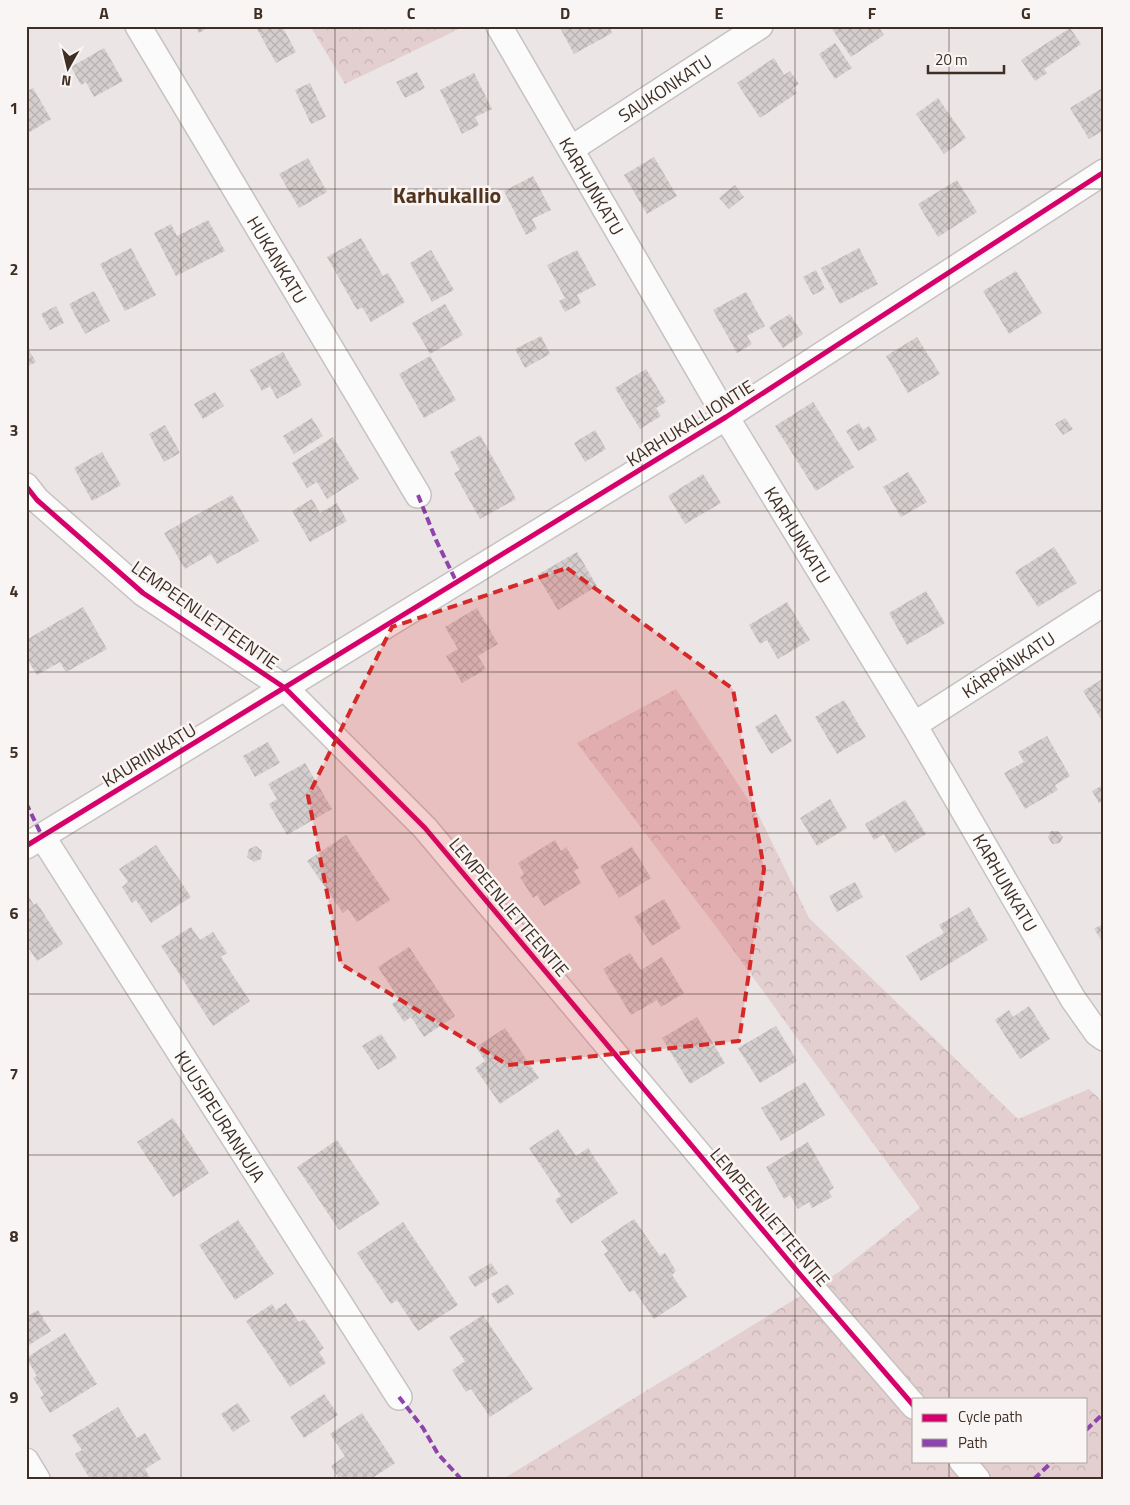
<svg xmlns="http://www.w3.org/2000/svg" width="1130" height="1505" font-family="'Titillium Web',sans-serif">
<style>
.forest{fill:url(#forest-crowns);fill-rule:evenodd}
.building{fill:url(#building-cross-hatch)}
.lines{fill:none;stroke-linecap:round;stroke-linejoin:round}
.street-casing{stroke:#c7c2c1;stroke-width:28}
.street{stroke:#fcfbfb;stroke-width:25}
.quiet{stroke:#8e44ad;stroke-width:4;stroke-dasharray:8 4;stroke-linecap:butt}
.cycleway-casing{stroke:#f9f5f4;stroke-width:8}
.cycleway{stroke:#d6006c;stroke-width:5}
.marked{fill:#d62828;fill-opacity:0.2;stroke:#d62828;stroke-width:4;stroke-dasharray:10 6;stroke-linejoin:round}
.grid{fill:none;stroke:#3e2e23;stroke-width:1;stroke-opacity:0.55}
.labels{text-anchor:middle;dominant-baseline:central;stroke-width:5;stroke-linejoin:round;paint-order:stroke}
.street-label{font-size:18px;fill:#3e2e23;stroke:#f9f5f4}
.district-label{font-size:22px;font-weight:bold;fill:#51341e;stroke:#f9f5f4}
.neatline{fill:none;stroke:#3e2e23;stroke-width:2}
.grid-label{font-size:16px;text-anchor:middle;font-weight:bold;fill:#3e2e23}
</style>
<defs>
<pattern id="forest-crowns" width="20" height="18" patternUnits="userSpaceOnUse" patternTransform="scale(1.25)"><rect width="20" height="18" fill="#e4cfd0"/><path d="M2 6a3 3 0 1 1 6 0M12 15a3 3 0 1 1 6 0" fill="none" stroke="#c5b2b2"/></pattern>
<pattern id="building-cross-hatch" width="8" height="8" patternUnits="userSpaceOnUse" patternTransform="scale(1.25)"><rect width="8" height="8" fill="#d4cfce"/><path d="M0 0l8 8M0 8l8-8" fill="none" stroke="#b7b2b1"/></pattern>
</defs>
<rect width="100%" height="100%" fill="#ebe6e5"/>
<!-- forest -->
<path class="forest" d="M310,26H460L461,28L345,84Z
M676,689L760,818L809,918L1018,1119L1089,1089L1104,1103V1479H503L839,1272L920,1208L723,936L577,743ZM914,1399H1086V1461H914Z"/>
<!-- building -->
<path class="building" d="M195,26H211L199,33Z
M262,26H282L296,52L276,63L257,29Z
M559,26H609L612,33L574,54Z
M830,26H878L884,35L851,57Z
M1070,28L1081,44L1044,69L1047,73L1035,81L1021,60Z
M835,43L852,68L835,79L819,54Z
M104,48L123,81L94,97L86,82L81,85L71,67Z
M774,58L784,75L790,71L799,84L793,88L797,93L760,118L737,83Z
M417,72L425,88L405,98L396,82Z
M474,73L492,109L475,117L479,125L462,134L440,90Z
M310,83L326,117L311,124L295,90Z
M1104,87V130L1089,139L1070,108Z
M33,88L51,119L30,132L26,126V92Z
M938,98L966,138L944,154L916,114Z
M654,157L677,196L647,214L624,175Z
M308,158L327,192L299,208L279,174Z
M533,176L551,210L532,219L537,229L526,235L504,191Z
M957,180L977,212L938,237L918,204Z
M735,185L744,197L729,209L719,198Z
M208,220L225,251L176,276L154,233L171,224L177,236Z
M361,238L383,276L388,273L405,302L371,322L362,307L357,310L327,257Z
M131,248L156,295L125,311L100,264Z
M859,248L878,284L840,304L821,268Z
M431,250L454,290L432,302L410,263Z
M577,250L596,285L577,295L581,303L565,312L559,301L565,298L547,265Z
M816,270L825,289L813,295L803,277Z
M1016,271L1042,313L1009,334L983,291Z
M94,291L110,321L85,334L69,304Z
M746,292L765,326L747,336L752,344L737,353L713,310Z
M445,304L463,335L430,354L412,323Z
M56,306L64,323L50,330L41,314Z
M790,314L803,334L783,348L769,327Z
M541,336L550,354L525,368L515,349Z
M917,337L940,374L908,393L886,356Z
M26,345L36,362L26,367Z
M283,352L302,385L277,399L270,386L262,391L250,370Z
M430,356L456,400L424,418L399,374Z
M646,369L666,402L656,408L661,416L640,429L615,388Z
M215,392L224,406L203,419L194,404Z
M813,402L854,467L816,491L775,426Z
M312,418L323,436L294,454L283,436Z
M1065,418L1073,429L1063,435L1055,424Z
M859,423L863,430L869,426L877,440L858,451L846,431Z
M165,425L180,453L164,462L149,434Z
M595,430L606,449L585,462L574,443Z
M480,435L516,499L480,519L454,473L460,470L450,452Z
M333,437L359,479L327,499L317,482L307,488L292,463Z
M102,452L121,485L92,501L74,468Z
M908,472L927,502L901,517L883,487Z
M703,474L721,503L685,524L668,496Z
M232,495L259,541L217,564L211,554L185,569L164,533Z
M312,499L320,513L337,503L347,521L310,542L292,511Z
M1054,547L1077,583L1038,607L1015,572Z
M577,552L597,586L558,610L537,575Z
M926,591L945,623L907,645L889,613Z
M787,602L810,640L778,659L767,640L760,644L749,625Z
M83,607L107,649L66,672L60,662L37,675L26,657V640Z
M477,608L498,644L478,656L486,669L462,683L446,656L458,649L445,627Z
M1104,678V724L1083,691Z
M844,700L866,737L837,754L815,717Z
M776,714L792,741L771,754L755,727Z
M1047,736L1070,776L1055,785L1058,790L1025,809L1004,773L1024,762L1018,752Z
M268,742L280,763L255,777L243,756Z
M305,763L332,809L287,835L269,804L277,799L268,784Z
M1101,786L1104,790V800L1099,803L1092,791Z
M830,799L847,828L817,846L800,818Z
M905,800L926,834L895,853L884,834L874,840L865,824Z
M1051,831H1058L1063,837L1060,843L1052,844L1048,837Z
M346,835L390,900L357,922L348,909L343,913L307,861Z
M555,840L561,851L566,847L579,868L574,871L581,883L544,906L537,895L533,898L520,877L524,874L518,863Z
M156,845L191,897L151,923L136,900L132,903L122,887L128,882L119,869Z
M256,846L262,851L261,859L254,862L247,857L249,849Z
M632,847L651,878L619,898L600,866Z
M855,882L863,897L837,912L829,896Z
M26,892L34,905L37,903L63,944L37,961L26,944Z
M664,899L681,928L652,946L634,917Z
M969,907L988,940L921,981L906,956L944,933L939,925Z
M1104,923V944L1094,929Z
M191,927L200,940L213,932L227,953L221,957L250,1001L213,1026L161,946Z
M409,947L455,1016L424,1037L411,1017L404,1022L392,1004L399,999L378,967Z
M630,953L641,970L662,957L684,993L661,1007L657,1000L631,1015L603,969Z
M1029,1006L1050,1039L1020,1059L995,1020L1009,1010L1013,1017Z
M697,1017L725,1063L690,1084L662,1038Z
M776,1026L797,1061L760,1083L738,1048Z
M505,1028L539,1078L500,1104L475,1068L485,1061L476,1047Z
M381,1034L397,1058L378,1070L362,1046Z
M805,1082L825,1115L781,1141L761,1108Z
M173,1118L209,1173L173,1197L137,1142Z
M558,1129L576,1156L588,1148L618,1193L571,1224L555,1200L561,1196L529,1148Z
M337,1140L380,1204L339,1230L297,1167Z
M808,1142L834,1188L829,1191L832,1197L812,1208L809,1202L798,1209L790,1195L784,1199L766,1167Z
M634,1219L660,1256L665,1253L676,1271L672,1275L687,1297L654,1319L634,1290L629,1292L604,1254L608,1251L601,1241Z
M238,1220L274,1274L235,1300L199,1245Z
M403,1222L458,1305L418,1331L397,1300L391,1304L357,1253Z
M491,1263L498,1273L475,1287L468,1277Z
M508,1284L514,1294L498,1304L491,1294Z
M286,1303L299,1322L304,1319L324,1348L319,1352L326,1363L290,1387L246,1321L272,1304L276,1310Z
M38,1310L51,1331L26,1347V1317Z
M483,1315L533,1389L490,1417L471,1389L466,1392L452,1370L465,1361L449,1337Z
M65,1333L97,1384L50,1413L40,1397L44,1395L33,1378L37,1376L26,1358Z
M324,1394L338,1415L304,1438L290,1417Z
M238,1403L250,1421L233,1432L221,1414Z
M118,1407L137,1438L145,1433L161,1459L145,1469L151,1479H90L75,1454L82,1450L72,1435Z
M362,1413L395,1463L371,1479H339L331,1466L345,1456L330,1434Z"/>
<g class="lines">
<!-- street casing -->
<g class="street-casing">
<g id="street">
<path id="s1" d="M138,26L418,495"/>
<path id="s2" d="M499,26L726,417L914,725L1073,999L1097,1033L1104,1038"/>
<path id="s3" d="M571,149L760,26"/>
<path d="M26,486L37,500L143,593L285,688L425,828L798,1272L914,1406"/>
<path id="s4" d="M914,725L1104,603"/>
<path id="s5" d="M42,836L399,1397"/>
<path d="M26,846L726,417L1104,172"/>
<path d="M26,1461L37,1479"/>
<path d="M962,1461L977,1479"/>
</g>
</g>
<!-- street -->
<use href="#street" class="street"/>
<!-- quiet -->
<path class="quiet" d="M418,495L436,540L457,583
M26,803L42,836
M399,1397L423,1428L438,1454L461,1479
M1086,1430L1104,1413
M1034,1479L1053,1461"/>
<!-- cycleway casing -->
<g class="cycleway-casing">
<path id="cycleway" d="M26,486L37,500L143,593L285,688L425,828L798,1272L914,1406
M26,846L726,417L1104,172"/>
</g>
<!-- cycleway -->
<use href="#cycleway" class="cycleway"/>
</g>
<!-- marked area -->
<path class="marked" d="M567,568L733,689L764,869L739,1041L508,1065L341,964L308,796L392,627Z"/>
<!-- grid -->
<path class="grid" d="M181,26V1479M335,26V1479M488,26V1479M642,26V1479M795,26V1479M949,26V1399M26,189H1104M26,350H1104M26,511H1104M26,672H1104M26,833H1104M26,994H1104M26,1155H1104M26,1316H1104M949,1461V1479"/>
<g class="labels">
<!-- street labels -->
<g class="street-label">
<text stroke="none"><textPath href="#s3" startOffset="112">SAUKONKATU</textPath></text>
<text stroke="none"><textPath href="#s2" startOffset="185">KARHUNKATU</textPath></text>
<text stroke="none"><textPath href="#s1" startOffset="272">HUKANKATU</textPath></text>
<text transform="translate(690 423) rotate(-32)">KARHUKALLIONTIE</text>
<text stroke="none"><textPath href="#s2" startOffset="590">KARHUNKATU</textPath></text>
<text transform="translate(205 615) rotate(35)">LEMPEENLIETTEENTIE</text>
<text stroke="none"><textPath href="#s4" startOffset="112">KÄRPÄNKATU</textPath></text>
<text transform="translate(149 755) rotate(-31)">KAURIINKATU</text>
<text stroke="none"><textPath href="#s2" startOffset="995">KARHUNKATU</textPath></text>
<text transform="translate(509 907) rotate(50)">LEMPEENLIETTEENTIE</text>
<text stroke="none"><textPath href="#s5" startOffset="332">KUUSIPEURANKUJA</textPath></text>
<text transform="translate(770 1217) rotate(50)">LEMPEENLIETTEENTIE</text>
</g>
<!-- district labels -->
<g class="district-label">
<text x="447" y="195">Karhukallio</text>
</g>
</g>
<!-- border -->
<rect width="1130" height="1505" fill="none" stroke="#f9f5f4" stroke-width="55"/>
<!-- legend -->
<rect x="912" y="1398" width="175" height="65" fill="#f9f5f4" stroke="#aea5a0"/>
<rect x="922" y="1414" width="25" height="8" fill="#d6006c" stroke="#aea5a0"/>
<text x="958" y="1422" font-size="15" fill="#3e2e23">Cycle path</text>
<rect x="922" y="1439" width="25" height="8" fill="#8e44ad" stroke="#aea5a0"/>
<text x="958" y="1448" font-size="15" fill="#3e2e23">Path</text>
<!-- north arrow -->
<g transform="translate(68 68) rotate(188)" stroke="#f9f5f4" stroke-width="4" paint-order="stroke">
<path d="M0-4L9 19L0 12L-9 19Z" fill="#3e2e23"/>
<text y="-8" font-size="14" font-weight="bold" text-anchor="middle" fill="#3e2e23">N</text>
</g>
<!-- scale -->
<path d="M928 65v8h76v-8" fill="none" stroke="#3e2e23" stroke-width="2.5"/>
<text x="935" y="65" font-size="15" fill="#3e2e23" stroke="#f9f5f4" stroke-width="4" paint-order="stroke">20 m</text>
<rect x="28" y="28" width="1074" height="1450" class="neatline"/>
<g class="grid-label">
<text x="104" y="19">A</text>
<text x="258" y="19">B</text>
<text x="411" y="19">C</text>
<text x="565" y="19">D</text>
<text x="719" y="19">E</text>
<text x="872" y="19">F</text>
<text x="1026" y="19">G</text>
<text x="14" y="114">1</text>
<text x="14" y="275">2</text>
<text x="14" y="436">3</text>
<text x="14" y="597">4</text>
<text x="14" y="758">5</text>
<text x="14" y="919">6</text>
<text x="14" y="1080">7</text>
<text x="14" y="1242">8</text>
<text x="14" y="1403">9</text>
</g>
</svg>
